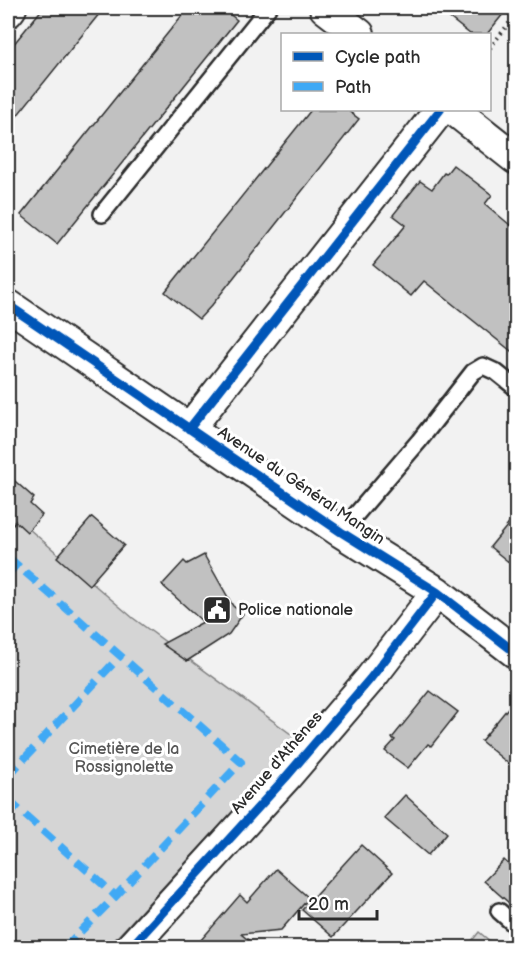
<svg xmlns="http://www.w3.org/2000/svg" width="524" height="955" font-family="'Balsamiq Sans',sans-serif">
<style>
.green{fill:#d5d5d5;stroke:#808080;stroke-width:1.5}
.building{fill:#c1c1c1;stroke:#2b2b2b;stroke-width:1.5}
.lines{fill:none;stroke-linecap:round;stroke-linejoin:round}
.lane-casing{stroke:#2b2b2b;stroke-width:20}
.street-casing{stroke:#2b2b2b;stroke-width:34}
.path{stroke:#2b2b2b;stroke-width:4;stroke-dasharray:1.5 4.5;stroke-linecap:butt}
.lane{stroke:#fff;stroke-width:15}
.street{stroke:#fff;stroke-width:30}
.quiet{stroke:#3fa9f5;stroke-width:8;stroke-dasharray:15 8;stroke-linecap:butt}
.cycleway-casing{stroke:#fff;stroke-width:13}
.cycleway{stroke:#0057b8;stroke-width:9}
.labels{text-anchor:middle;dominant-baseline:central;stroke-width:6;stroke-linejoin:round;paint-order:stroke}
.street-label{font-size:16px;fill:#2b2b2b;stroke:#fff}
.poi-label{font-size:16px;fill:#2b2b2b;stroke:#fff;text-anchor:start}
.park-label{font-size:16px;fill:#565656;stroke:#fff}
</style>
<rect width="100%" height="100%" fill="#f2f2f2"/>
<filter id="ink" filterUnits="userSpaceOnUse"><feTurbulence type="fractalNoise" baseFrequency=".0167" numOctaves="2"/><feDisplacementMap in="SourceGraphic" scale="12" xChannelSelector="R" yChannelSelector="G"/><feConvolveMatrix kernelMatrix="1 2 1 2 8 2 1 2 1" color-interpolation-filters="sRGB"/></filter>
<g filter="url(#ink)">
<!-- green -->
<path class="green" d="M8,511L133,618L299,740L108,947H8Z
M479,932L497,947H467Z"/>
<!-- building -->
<path class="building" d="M43,8H104L8,127V51Z
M188,8H222L237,20L57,244L21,215Z
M437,8H508L487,34H470Z
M311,110H347L359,119L212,305L199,319L165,292Z
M453,165L492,195L485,204L516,230V355L424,281L411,296L373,265L406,225L393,215L420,181L432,189L444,173L446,174Z
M8,475L34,498L30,504L42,515L27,532L15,521L8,531Z
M516,515V568L490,547Z
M92,517L124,545L89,585L57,557Z
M204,555L233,606L243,614L229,634L187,661L162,644L203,622L162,585L184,561L187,564Z
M430,691L458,712L431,746L428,744L408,768L385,751L395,740L392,738Z
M516,698V770L481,741Z
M405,795L447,833L428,855L384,818Z
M361,845L392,873L333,937L302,910Z
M504,860L516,871V909L484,881Z
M276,869L309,898L281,930L241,934L258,948H194L240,895L247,902Z"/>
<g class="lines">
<!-- lane casing -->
<g class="lane-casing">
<path id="lane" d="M102,214L268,8
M341,532L419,441L473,372L483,366L496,372L516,388
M499,911L516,926"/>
</g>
<!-- street casing -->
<g class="street-casing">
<path id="street" d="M325,8L359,34
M8,12L11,8
M454,110L516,159
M8,305L341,532L437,592L516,653
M189,429L440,110
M130,948L286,777L370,679L437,592"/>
</g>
<!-- path -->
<path class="path" d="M490,48L516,14"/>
<!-- lane -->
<use href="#lane" class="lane"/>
<!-- street -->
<use href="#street" class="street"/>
<!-- quiet -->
<path class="quiet" d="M8,557L241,762L116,896L64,948
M8,574L16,565
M8,776L121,655
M8,800L116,896"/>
<!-- cycleway casing -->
<g class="cycleway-casing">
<path id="cycleway" d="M8,305L341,532L437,592L516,653
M189,429L440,110
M130,948L286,777L370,679L437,592"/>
</g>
<!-- cycleway -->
<use href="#cycleway" class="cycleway"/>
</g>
</g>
<!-- icons -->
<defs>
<g id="civic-square" transform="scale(1.5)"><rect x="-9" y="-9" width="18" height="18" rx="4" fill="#2b2b2b" stroke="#fff"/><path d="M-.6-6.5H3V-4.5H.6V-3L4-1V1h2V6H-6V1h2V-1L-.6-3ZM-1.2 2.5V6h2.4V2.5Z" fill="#fff"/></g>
</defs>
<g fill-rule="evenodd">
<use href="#civic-square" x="217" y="610"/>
</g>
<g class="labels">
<!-- street labels -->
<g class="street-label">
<text transform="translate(301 486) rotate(34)">Avenue du Général Mangin</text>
<text transform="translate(277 763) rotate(-49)">Avenue d'Athènes</text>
</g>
<!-- poi labels -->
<g class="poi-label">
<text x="238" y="610">Police nationale</text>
</g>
<!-- park labels -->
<g class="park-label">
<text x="124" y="749">Cimetière de la<tspan x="124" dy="18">Rossignolette</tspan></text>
</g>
</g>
<!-- margin -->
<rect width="524" height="955" fill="none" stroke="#fff" stroke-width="30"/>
<rect x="15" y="15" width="494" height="925" fill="none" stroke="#2b2b2b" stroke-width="2" filter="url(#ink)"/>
<!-- legend -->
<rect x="281" y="33" width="210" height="78" fill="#ffffff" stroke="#aaaaaa" stroke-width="1.5"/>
<rect x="293" y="52" width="30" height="9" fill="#0057b8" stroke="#aaaaaa" stroke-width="1.5"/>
<text x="335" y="63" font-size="18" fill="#2b2b2b">Cycle path</text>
<rect x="293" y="82" width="30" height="9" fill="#3fa9f5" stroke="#aaaaaa" stroke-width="1.5"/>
<text x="335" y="93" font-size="18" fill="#2b2b2b">Path</text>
<!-- scale -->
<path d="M299 910v9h78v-9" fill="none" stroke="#2b2b2b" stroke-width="3"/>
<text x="308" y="910" font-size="18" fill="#2b2b2b" stroke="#ffffff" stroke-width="4.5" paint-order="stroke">20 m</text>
</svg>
